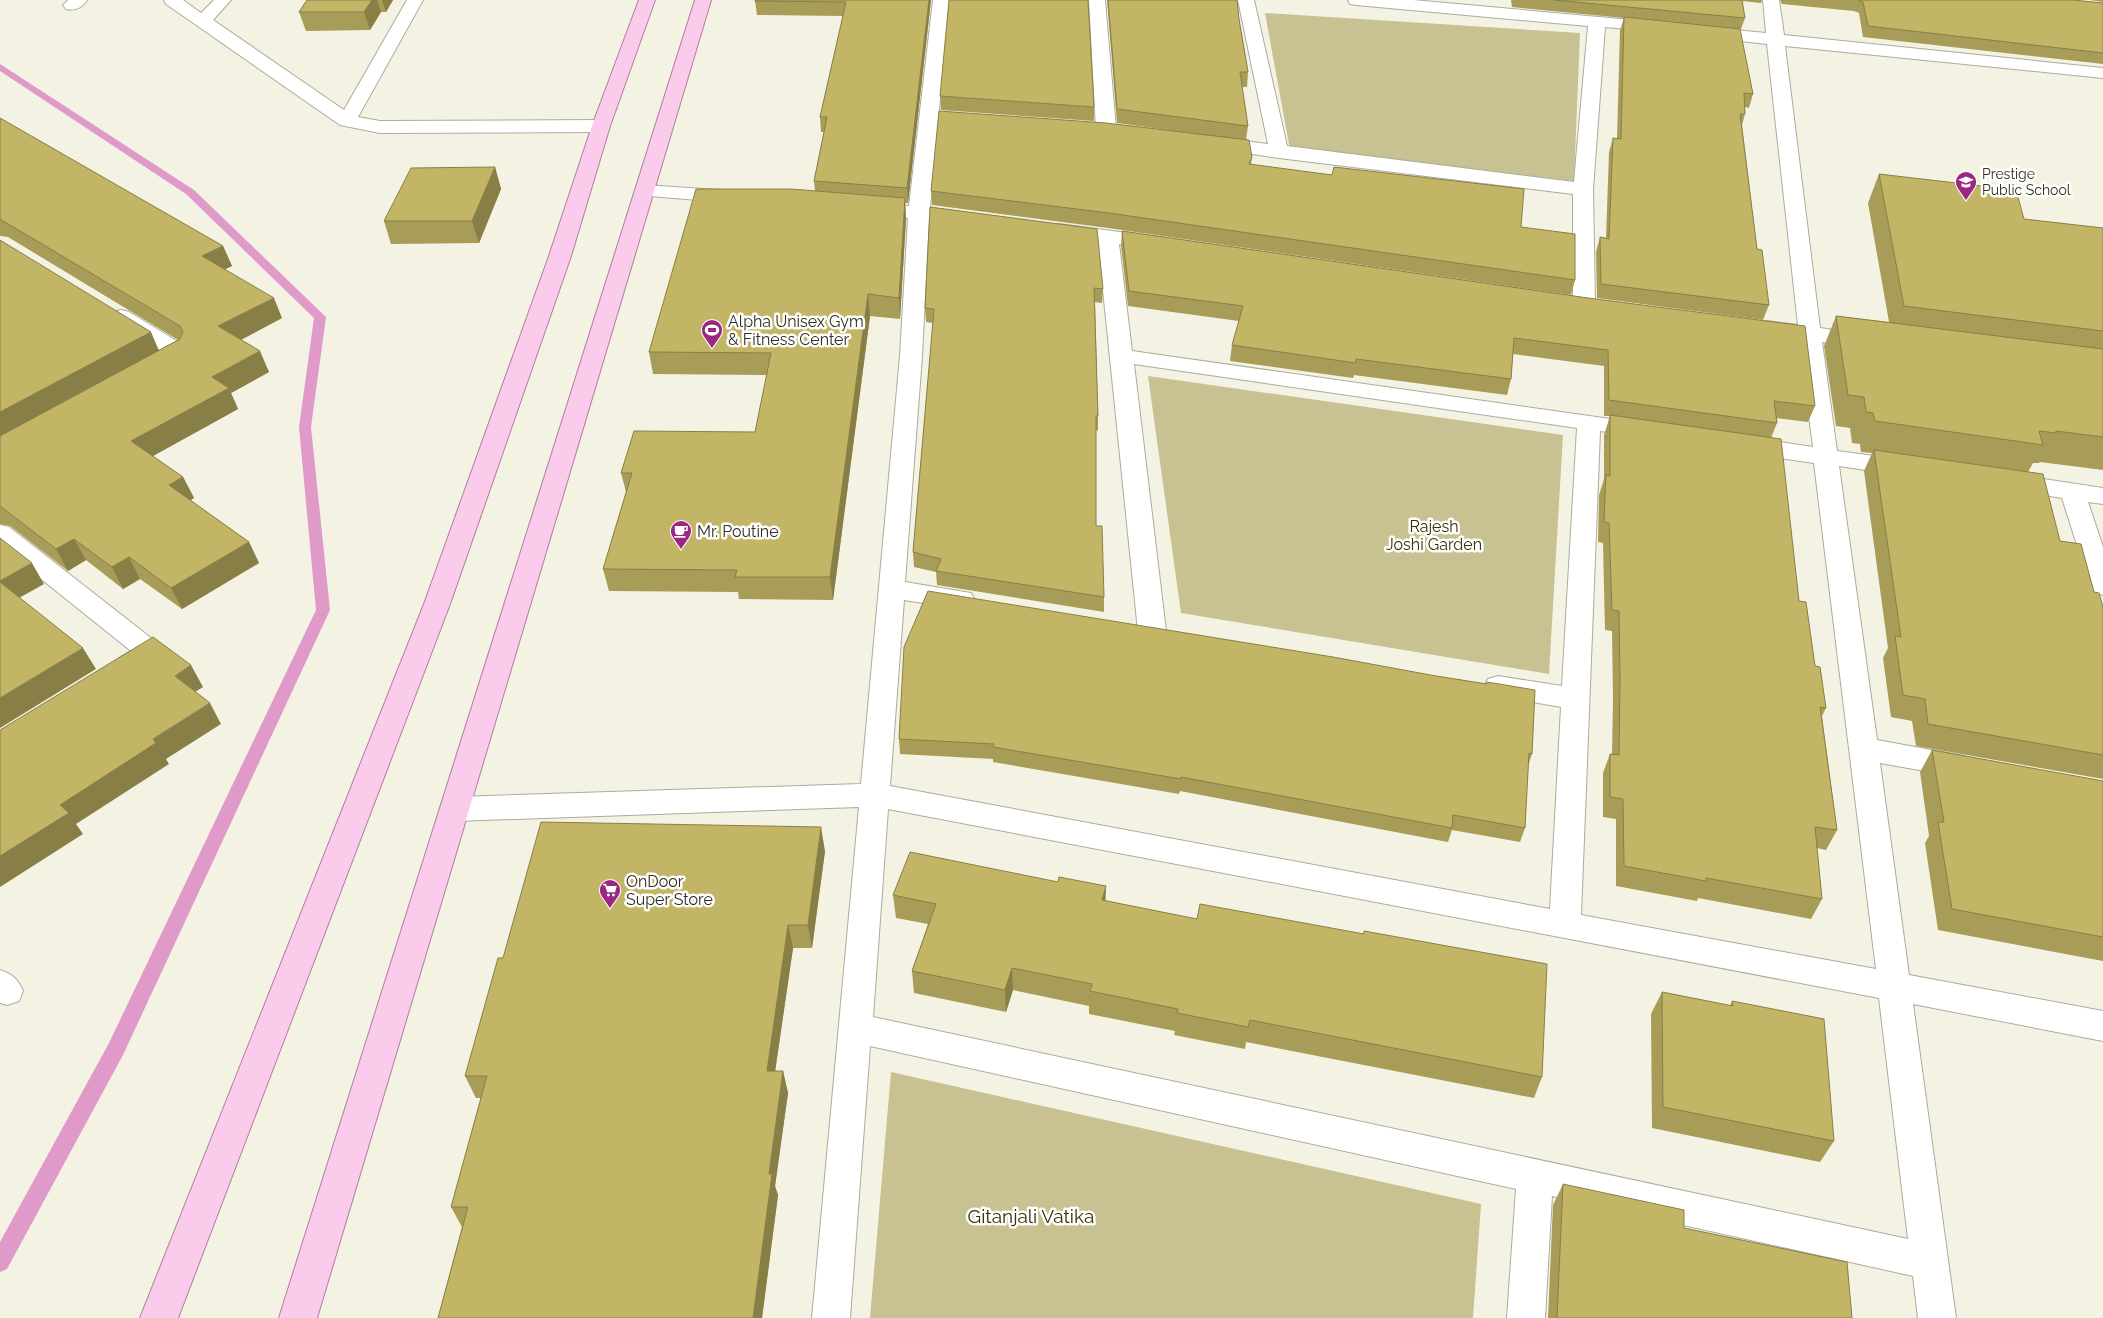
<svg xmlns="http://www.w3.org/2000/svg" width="2103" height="1318" font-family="Raleway,sans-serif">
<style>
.green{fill:#c8c191}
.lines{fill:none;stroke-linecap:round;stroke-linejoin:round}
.stream{fill:#df9aca;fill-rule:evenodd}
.minor-casing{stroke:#adab9d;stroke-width:2}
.major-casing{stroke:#b07e9f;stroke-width:2}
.minor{fill:#fff;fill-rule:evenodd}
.major{fill:#facbeb;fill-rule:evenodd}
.wall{fill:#a79c58}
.shaded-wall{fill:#887f47}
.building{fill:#c2b566;stroke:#887f47}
.labels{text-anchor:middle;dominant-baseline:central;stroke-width:5;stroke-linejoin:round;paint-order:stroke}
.far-poi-label{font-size:14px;fill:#2f2f29;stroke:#fffefb;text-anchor:start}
.poi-label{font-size:16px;fill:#2f2f29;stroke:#fffefb;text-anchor:start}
.park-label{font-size:16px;fill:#35300c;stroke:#fffefb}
.near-park-label{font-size:19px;fill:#35300c;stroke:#fffefb}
</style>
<rect width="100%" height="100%" fill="#f4f2e3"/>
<!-- green -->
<path class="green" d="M1265,13L1580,33L1574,181L1290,150Z
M1148,376L1563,435L1549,674L1181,613Z
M891,1072L1481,1204L1473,1318H870Z"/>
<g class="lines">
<!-- stream -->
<path class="stream" d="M0,64L194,190L326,317L311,427L330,610L123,1055L7,1269L0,1272V1242L109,1043L316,610L299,427L314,318L186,194L0,71Z"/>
<!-- minor casing -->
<g class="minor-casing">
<path id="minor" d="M68,0H87C82,8 75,11 66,9L63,5Z
M164,0H183L201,13L214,0H231L213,20L344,110L407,0H423L358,117L380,121L601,120L608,122L610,126L608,130L601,132L380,133L340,125L166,4Z
M933,0H949L930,208L974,214L977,218L974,222L967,224L929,220L922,356L905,582L971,593L975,600L971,607L962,609L904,600L890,786L1550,909L1561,707L1498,696L1488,693L1484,686L1488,679L1498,676L1562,686L1577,428L1134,364L1166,631L1162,638L1152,641L1142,638L1138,631L1098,241L1052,234L1049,230L1052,226L1059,224L1158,237L1165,239L1168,243L1165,247L1158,249L1119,244L1132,351L1653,425L1657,430L1653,435L1645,437L1600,431L1581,915L1876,969L1814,463L1745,453L1736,450L1733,445L1736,440L1745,437L1813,447L1799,339L1759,333L1756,328L1759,323L1767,321L1798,325L1767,44L1704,37L1698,36L1695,32L1698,28L1704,27L1766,33L1763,0H1779L1784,35L2103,68V78L1785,46L1820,328L1874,336L1877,341L1874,346L1866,348L1822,342L1837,451L1905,460L1914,462L1917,468L1914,474L1905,476L1839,466L1877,740L1964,756L1974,759L1979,767L1974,775L1964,778L1880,763L1909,975L2103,1011V1041L1913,1004L1956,1318H1918L1913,1276L1552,1196L1545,1318H1507L1516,1189L870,1046L850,1318H812L859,807L456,821L445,817L441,809L445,801L456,797L861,784L900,356L908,218L861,212L858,208L861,204L868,202L909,206ZM888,809L1879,998L1908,1239L873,1017Z
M1089,0H1105L1116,129L1113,133L1106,135L1099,133L1096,129Z
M1238,0H1254L1287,146L1574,182L1588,26L1356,5L1350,4L1348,0H1413L1665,23L1668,27L1665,31L1659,32L1605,27L1593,189L1595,305L1592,310L1584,312L1576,310L1573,305V194L1279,158L1207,147L1204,143L1207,139L1214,137L1268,144Z
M645,185L733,191L740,193L743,197L740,201L733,203L638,195L635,191L638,187Z
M121,310L129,312L188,348L191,353C183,364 165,372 152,369L149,364L152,359L164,353L113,322L110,317L113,312Z
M2010,474L2103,488V504L2088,502L2103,547V595L2094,592L2090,586L2062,498L2001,488L1998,482L2001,476Z
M0,525L9,527L160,645L164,652C155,667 135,677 119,672L115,665L119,658L131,651L0,546Z
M0,970C12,974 18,979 23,991L19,1001L7,1005L0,1003Z"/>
</g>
<!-- major casing -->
<g class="major-casing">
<path id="major" d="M639,0H655L610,126L571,256L450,604L178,1318H140L424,604L549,256L592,126Z
M695,0H711L317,1318H279Z"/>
</g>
<!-- minor -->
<use href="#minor" class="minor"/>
<!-- major -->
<use href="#major" class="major"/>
</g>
<!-- wall -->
<path class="wall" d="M307,0H393L386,12H381L370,30L306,31L299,12Z
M931,0L908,203H905L906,219L900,319L870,316L833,600L739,599L738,592L609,591L603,569L626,492L621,473L755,432L767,375L653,374L649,352L815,191L814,181L824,132H821L820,117L843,16L757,15L755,1Z
M1107,0H1237L1239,19L1248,72L1247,87H1242L1248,126L1246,140L1252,157L1251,164L1521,227L1575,280L1571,295L1108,228L932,205L931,191L1210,136L1117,123Z
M1511,0H1762L1761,3L1742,1L1745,18L1741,29L1696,25L1753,94L1749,108L1745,107V114L1742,125L1757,249L1769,305L1763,320L1597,298L1596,252L1600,237L1606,238L1609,152L1613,138H1617L1620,30L1624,18L1512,7Z
M1780,0H2072L2103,3V64L1863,37L1859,13L1854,11L1782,4Z
M2090,0H2103V2Z
M940,96L1094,107V121L941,110Z
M0,118L223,246L232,266L225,269L282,318L241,340L269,372L231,393L238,409L153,456L183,477L194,498L190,500L249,542L259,563L182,609L140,579L123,589L86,560L68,571L10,526L0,524V240L159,350L178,340L8,237L0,236Z
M495,167L501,189L479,243L391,244L384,221Z
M1879,174L2024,219L2103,228V470L2040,462L2039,463H2033L2028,472L2060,541L2103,607V779L1916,746L1912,721L1891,717L1883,658L1888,648L1864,471L1872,453L1861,452L1860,444L1852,443L1850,428L1836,426L1824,346L1836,316L1889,322L1868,203Z
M930,207L1103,289L1102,303L1095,302L1098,416V431L1096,430V526L1104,597V612L937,585L936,572L914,567L913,552L933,323L926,322L925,308Z
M1122,231L1588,298L1815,406L1808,422L1776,418L1777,423L1771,438L1799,601L1826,708L1822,716L1837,830L1826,850L1817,848L1822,899L1811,919L1698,898L1697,901L1616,886V819L1603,817V773L1610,754H1612L1613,698L1612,631L1605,630L1603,543L1598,542L1599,495L1604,479V435L1610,416H1604V366L1513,354L1511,379L1507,395L1354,375L1353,378L1230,361L1232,345L1239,321L1128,306L1121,246Z
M1436,676L1487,684V682L1532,754L1528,766L1525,828L1520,842L1452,830L1448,842L1180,791L1179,794L993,762V759L900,754L899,739Z
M1932,750L2103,781V961L1938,930L1925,843L1929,836L1920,772Z
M825,851L812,948H793L775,1071H783L788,1093L775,1186L778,1195L762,1318H438L462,1227L451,1207L481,1098H476L465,1076Z
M1058,882L1106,886L1105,901L1542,1077L1534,1098L1246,1042L1245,1049L1174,1035L1175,1031L1089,1014V1006L1013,990L1006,1012L914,993L912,971L928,924L896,918L893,895Z
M1662,992L1730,1006L1732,1001L1834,1141L1820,1162L1652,1128L1651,1014Z
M1563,1184L1684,1228L1852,1318H1548L1553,1205Z"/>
<!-- shaded-wall -->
<path class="shaded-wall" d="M372,0H377L381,12L370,30L364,12Z
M382,0H393L386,12Z
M929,0H931L908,203L907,188Z
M495,167L501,189L479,243L472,221Z
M905,198L906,219L900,319L899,298Z
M223,246L232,266L211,276L202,256Z
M868,294L870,316L833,600L830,577Z
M274,298L282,318L227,347L218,326Z
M151,332L160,353L0,440V412Z
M260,351L269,372L231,393L238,409L142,462L131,441L212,377Z
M183,477L194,498L180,507L169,485Z
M74,539L86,560L68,571L56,549Z
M249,542L259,563L182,609L171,588Z
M129,557L140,579L123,589L112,567Z
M32,563L44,584L12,602L0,583V581Z
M83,648L96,669L0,728V698Z
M191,665L203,687L187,697L175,676Z
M210,703L221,724L166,759L169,764L76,824L83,834L0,887V856L60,805L153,739Z
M821,827L825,851L812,948L808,925Z
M1106,886L1105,909L1102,900Z
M788,925L793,948L772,1093L767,1071Z
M1012,968L1013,990L1006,1012L1005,990Z
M783,1071L788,1093L775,1186L778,1195L762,1318H753L769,1174Z"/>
<!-- building -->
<path class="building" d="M307,0H372L364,12H299Z
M755,0H929L907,188L814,181L827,117H820L846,2L755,1Z
M949,0H1088L1094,107L940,96Z
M1108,0H1237L1239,19L1248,72H1240L1248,126L1117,109Z
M1554,0H1742L1745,18Z
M1858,0H2073L2103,3V53L1868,26L1863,2Z
M1624,17L1740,29L1753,94L1744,93L1745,114H1740L1757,249L1762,250L1769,305L1601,284L1600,237L1609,239L1613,138L1621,139Z
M939,111L1106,123L1249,140L1252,157L1249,164L1332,175L1334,167L1524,189L1521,227L1575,234V280L1109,213L931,191Z
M0,118L223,246L202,256L274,298L218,326L260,351L212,377L229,388L131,441L183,477L169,485L249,542L171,588L129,557L112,567L74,539L56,549L0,506V436L180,339L183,331L180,326L0,219Z
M495,167L472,221H384L411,168Z
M1879,174L2016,190L2024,219L2103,228V331L1904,306Z
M696,189H791L905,198L899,298L868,294L830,577H735L737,570L603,569L632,473H621L634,431L755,432L771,353L649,352Z
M930,207L1097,229L1103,289L1094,288L1098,416H1096V526H1102L1104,597L936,571L941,559L913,552L934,309L925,308Z
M1122,231L1588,298L1805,326L1815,406L1774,401L1777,423L1609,400L1608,350L1514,338L1511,379L1356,359V363L1232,345L1243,306L1129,291Z
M0,240L151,332L0,412Z
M1836,316L2103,349V437L2056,431V433L2039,431L2043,445L1875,421L1873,413L1866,412L1864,397L1848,395Z
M1610,415L1781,439L1799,601L1806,602L1815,666L1820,667L1826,708L1820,707L1837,830L1815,827L1822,899L1706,878V881L1624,866L1623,799L1610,797V754L1619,755L1620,678L1619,611L1612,610L1609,523L1604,522L1606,475L1610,476Z
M1874,450L2043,474L2060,541L2081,544L2094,592L2099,593L2103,607V755L1928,724L1925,699L1903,695L1895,636L1901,637Z
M0,538L32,563L0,581Z
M0,582L83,648L0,698Z
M928,591L1333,657L1436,676L1487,684V682L1535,690L1532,754L1529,753L1525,828L1453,815L1452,828L1181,777V779L993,747L994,744L899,739L904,647Z
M153,637L191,665L175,676L210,703L153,739L156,743L60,805L69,813L0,856V730Z
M1932,750L2103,781V937L1952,909L1938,822H1944Z
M541,822L821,827L808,925H788L767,1071H783L769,1174H772L753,1318H438L468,1207H451L487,1076H465L498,958H503Z
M910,852L1058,882L1059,877L1106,886L1102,900L1197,919L1200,904L1364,934V931L1547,964L1542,1077L1250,1020L1248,1027L1177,1013L1178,1009L1090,991L1092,984L1012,968L1005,990L912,971L936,904L893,895Z
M1662,992L1733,1006L1732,1001L1824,1019L1834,1141L1663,1107Z
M1563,1184L1684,1210V1228L1847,1262L1852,1318H1557Z"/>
<!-- icons -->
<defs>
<g id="school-pin" transform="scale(1.125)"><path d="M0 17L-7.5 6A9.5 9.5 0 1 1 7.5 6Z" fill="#9c2782" stroke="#fffefb"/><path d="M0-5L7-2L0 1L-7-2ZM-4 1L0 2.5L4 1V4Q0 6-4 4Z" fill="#fff"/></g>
<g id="stadium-pin" transform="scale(1.125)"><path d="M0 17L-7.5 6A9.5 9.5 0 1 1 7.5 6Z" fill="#9c2782" stroke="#fffefb"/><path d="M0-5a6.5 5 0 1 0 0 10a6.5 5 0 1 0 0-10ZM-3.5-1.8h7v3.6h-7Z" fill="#fff"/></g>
<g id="cafe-pin" transform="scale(1.125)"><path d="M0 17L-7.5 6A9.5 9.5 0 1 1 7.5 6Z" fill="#9c2782" stroke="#fffefb"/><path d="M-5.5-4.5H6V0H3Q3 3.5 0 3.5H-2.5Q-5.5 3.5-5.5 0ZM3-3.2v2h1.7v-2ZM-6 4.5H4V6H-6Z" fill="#fff"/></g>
<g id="supermarket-pin" transform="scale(1.125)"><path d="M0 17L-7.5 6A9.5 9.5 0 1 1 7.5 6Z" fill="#9c2782" stroke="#fffefb"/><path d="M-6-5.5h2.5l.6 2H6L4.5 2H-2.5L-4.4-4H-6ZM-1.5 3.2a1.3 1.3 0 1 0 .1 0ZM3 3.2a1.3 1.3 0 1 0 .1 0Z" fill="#fff"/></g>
</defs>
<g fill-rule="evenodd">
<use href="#school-pin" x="1966" y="182"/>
<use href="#stadium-pin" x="712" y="330"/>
<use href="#cafe-pin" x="681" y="531"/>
<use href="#supermarket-pin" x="610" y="890"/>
</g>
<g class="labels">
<!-- far-poi labels -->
<g class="far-poi-label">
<text x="1982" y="174">Prestige<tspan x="1982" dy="16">Public School</tspan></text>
</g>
<!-- poi labels -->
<g class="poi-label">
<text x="728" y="321">Alpha Unisex Gym<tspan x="728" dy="18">&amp; Fitness Center</tspan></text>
<text x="697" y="531">Mr. Poutine</text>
<text x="626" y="881">OnDoor<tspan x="626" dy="18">Super Store</tspan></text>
</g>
<!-- park labels -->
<g class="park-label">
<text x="1434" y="526">Rajesh<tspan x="1434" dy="18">Joshi Garden</tspan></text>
</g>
<!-- near-park labels -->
<g class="near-park-label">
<text x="1031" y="1216">Gitanjali Vatika</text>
</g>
</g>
</svg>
